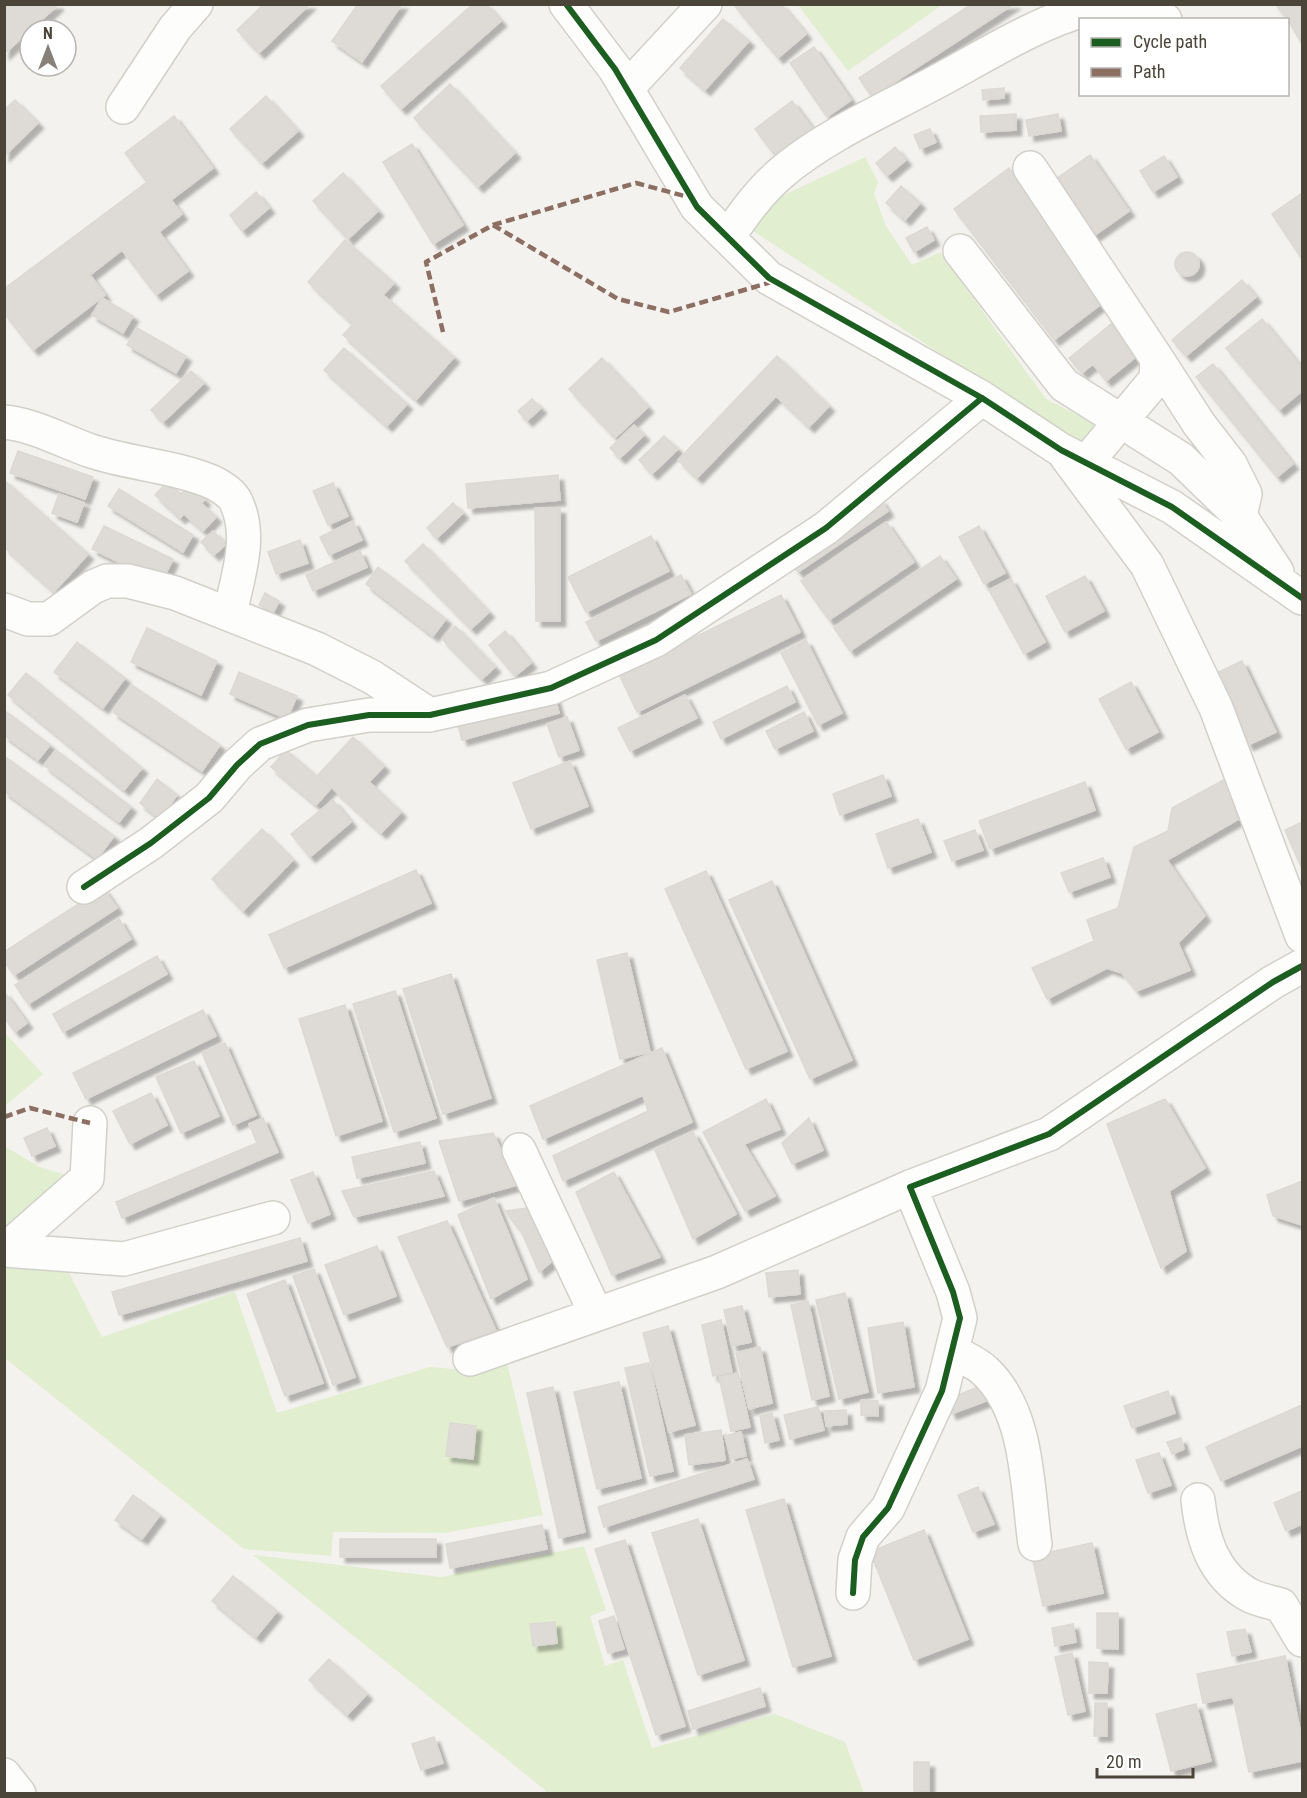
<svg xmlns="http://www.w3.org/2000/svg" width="1307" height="1798" font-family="'Roboto Condensed',sans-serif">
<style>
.green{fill:#e1eecf}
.building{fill:#dedbd6;stroke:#dcd9d4;stroke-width:1.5;filter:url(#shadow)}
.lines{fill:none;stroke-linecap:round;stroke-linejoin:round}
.minor-casing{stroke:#d2d0cb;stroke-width:36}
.minor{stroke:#fdfdfc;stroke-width:33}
.quiet{stroke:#8d6e63;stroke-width:4.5;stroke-dasharray:9 4.5;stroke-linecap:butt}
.cycleway-casing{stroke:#fff;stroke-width:10}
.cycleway{stroke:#1b5e20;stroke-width:6}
</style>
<defs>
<filter id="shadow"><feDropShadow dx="5.5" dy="5.5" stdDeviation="1.5" flood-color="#0004"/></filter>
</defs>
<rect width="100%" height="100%" fill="#f4f2ee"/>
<!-- green -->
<path class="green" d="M798,5H942L848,71Z
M865,157L878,182L874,194L886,226L912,265L940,252L1046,399L1101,427L1088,450L753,231L771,201Z
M5,1033L43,1074L5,1106Z
M4,1146L40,1167L66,1175L4,1232Z
M4,1264L67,1269L102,1337L235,1292L277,1413L430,1367L465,1370L506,1358L543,1515L445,1533L333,1532L331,1556L244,1549L5,1358Z
M584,1546L606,1610L590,1616L605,1666L623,1660L652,1748L775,1714L845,1742L864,1793H546L545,1790L253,1555L441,1577Z"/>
<!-- building -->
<path class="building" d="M4,4H57L58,5L4,54Z
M264,4H310L259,53L237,30Z
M358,4H402L362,62L332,41Z
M473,4H486L501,21L401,109L381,86Z
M781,4L806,34L778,58L734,5Z
M972,4H1014L872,97L859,78Z
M1275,4H1302V44L1288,20Z
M723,19L749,41L705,90L680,68Z
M814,47L851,100L827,117L790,63Z
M450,84L515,153L478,187L414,118Z
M1004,88V98L983,100L982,90Z
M266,96L298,131L262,163L230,129Z
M15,100L38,123L4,156V110Z
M792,101L813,129L776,157L755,129Z
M1016,114V130L981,132L980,116Z
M1058,114L1061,131L1029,136L1026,120Z
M174,116L213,168L171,200L182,214L159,232L188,271L156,295L122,250L90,275L105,295L33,350L4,313V289L147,182L125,153Z
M930,129L936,142L920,149L914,135Z
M412,144L463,225L433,244L383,162Z
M895,147L906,160L887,176L876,163Z
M1090,155L1129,211L1092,237L1053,181Z
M1164,156L1177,177L1153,192L1140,171Z
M1009,168L1109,298L1054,340L954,209Z
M343,173L378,211L348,239L313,201Z
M901,186L920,203L905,220L886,203Z
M256,192L269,208L242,231L230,215Z
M1302,193V259L1272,214Z
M927,227L934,240L914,252L906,238Z
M345,240L394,283L383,295L454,357L416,400L343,335L353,324L308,282Z
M1175 264a12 12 0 1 1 24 0a12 12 0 1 1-24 0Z
M1242,280L1256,297L1186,356L1172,340Z
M102,298L133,316L123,333L92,315Z
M1262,319L1302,368V391L1279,410L1226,348Z
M1111,324L1137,356L1106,381L1093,364L1082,373L1069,358Z
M137,328L186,356L176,373L127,345Z
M344,348L407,404L387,426L324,370Z
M777,356L829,406L809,427L776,396L697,478L678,460Z
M602,358L648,407L615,438L569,389Z
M1213,364L1293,464L1277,477L1196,377Z
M191,371L204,383L163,422L151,410Z
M532,399L541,408L527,421L518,411Z
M634,425L644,435L620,458L610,448Z
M664,436L678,449L652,474L639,460Z
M18,451L93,477L85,499L10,473Z
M558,475L560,500L468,508L466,484Z
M4,480L88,554L54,592L4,547Z
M167,482L181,494L190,485L205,500L201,503L216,517L203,531L184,514L180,518L155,495Z
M333,483L348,516L328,525L313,491Z
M119,489L193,535L183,552L108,506Z
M59,494L84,503L77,522L52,513Z
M880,499L888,511L798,572L790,561Z
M453,503L463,513L437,538L427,528Z
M535,508H560V621H536Z
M353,521L362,540L329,555L320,537Z
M886,522L914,562L829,620L801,581Z
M104,526L173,559L161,583L92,549Z
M979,526L1005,573L984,584L959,537Z
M213,531L226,544L214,555L201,542Z
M651,536L669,571L586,612L568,577Z
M300,540L308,563L276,574L268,552Z
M423,544L489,612L471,629L405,561Z
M360,551L367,567L313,591L306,575Z
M940,556L956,579L850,651L834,628Z
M378,567L446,619L433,636L366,584Z
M681,575L691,594L596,641L586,622Z
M1085,576L1104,611L1065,632L1046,596Z
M1011,579L1045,642L1024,654L989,590Z
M265,593L279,601L273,613L259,605Z
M781,595L800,632L637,712L619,674Z
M455,626L495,667L482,679L442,639Z
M147,628L217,661L201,695L131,662Z
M505,631L531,663L515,676L489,645Z
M806,640L842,713L818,725L781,653Z
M77,642L125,678L103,708L54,672Z
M1242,661L1276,732L1248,745L1214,674Z
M239,672L297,696L287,719L230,694Z
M26,673L142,768L124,790L8,695Z
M1131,682L1158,732L1126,749L1099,699Z
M132,685L220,745L202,771L113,712Z
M787,686L795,702L721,739L713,722Z
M554,695L559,713L462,740L457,722Z
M685,695L697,718L630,751L618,728Z
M4,710L50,745L38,760L4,735Z
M804,712L813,731L775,749L766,731Z
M567,717L579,750L559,757L547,724Z
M353,737L384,766L369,782L401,812L381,833L318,775Z
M56,750L131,807L119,822L44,765Z
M286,750L331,788L316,805L271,767Z
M4,756L114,836L97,859L4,791Z
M570,761L588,806L531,829L513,783Z
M883,775L891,796L840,815L833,794Z
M1229,777L1244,816L1167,860L1205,916L1178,943L1190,970L1136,991L1122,973L1107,968L1047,999L1032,968L1094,941L1087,920L1118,908L1134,847L1168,831L1172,808Z
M157,779L177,795L160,819L140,803Z
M1085,782L1095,810L990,849L979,821Z
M333,800L351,822L310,857L291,834Z
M918,819L931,852L888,868L876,834Z
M1302,822V869L1285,830Z
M262,829L293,860L243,911L212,879Z
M975,830L983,850L952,861L944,841Z
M1103,858L1110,877L1069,892L1061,873Z
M416,870L431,903L284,968L269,935Z
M706,871L787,1051L746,1069L665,889Z
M772,881L852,1060L810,1079L729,900Z
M103,888L117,908L14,975L4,961V952Z
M119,919L131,939L28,1004L15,985Z
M627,953L650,1052L620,1059L597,960Z
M157,956L167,974L63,1032L53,1014Z
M451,974L491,1098L443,1114L403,989Z
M395,991L436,1118L394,1132L353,1004Z
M4,992L27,1023L15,1032L4,1017Z
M345,1005L382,1121L336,1136L299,1019Z
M203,1010L216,1036L86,1099L73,1073Z
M225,1043L256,1115L233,1125L202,1053Z
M662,1048L692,1122L563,1181L553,1156L648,1111L643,1095L543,1139L530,1106Z
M194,1061L219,1116L181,1133L156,1077Z
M151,1093L167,1125L130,1144L113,1111Z
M766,1099L780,1129L744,1144L775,1196L745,1211L703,1132Z
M1165,1099L1205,1168L1169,1191L1186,1251L1161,1268L1107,1124Z
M263,1118L278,1152L122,1218L116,1202L257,1143L249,1124Z
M809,1118L823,1150L792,1164L782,1143Z
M47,1128L55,1146L32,1156L24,1138Z
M693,1132L736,1214L693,1239L655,1150Z
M493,1133L517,1185L459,1201L439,1141Z
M420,1142L425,1163L357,1178L352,1157Z
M434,1171L444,1196L354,1217L342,1191Z
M313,1172L330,1214L308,1223L291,1180Z
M614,1172L660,1257L612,1275L576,1192Z
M1302,1181V1225L1273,1216L1267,1195Z
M494,1198L527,1279L491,1299L458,1215Z
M534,1207L556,1258L539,1272L522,1233L505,1211Z
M447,1221L496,1331L447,1347L398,1237Z
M300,1238L307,1261L119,1315L112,1292Z
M377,1246L396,1296L344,1315L325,1265Z
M314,1269L355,1377L333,1385L293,1276Z
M798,1270L800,1294L769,1297L766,1273Z
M285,1280L323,1383L285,1396L247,1294Z
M845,1293L868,1392L839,1399L816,1300Z
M808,1301L829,1396L812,1400L791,1305Z
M742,1306L751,1342L732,1346L724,1310Z
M721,1320L732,1372L713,1376L702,1325Z
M903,1322L914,1387L878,1393L868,1328Z
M668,1326L695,1425L669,1432L643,1333Z
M760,1347L772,1403L749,1409L736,1353Z
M649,1363L673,1471L650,1476L625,1368Z
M738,1373L750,1427L731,1431L719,1377Z
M619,1382L641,1478L597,1489L574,1392Z
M985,1384L991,1399L951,1414L946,1400Z
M553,1387L585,1532L559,1538L527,1393Z
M1168,1391L1175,1413L1132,1428L1124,1406Z
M861,1400L878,1401V1416L861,1415Z
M1302,1405V1446L1221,1481L1206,1447Z
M818,1407L824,1430L790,1439L784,1415Z
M846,1410L847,1424L826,1426L825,1411Z
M772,1413L779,1440L765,1443L760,1416Z
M450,1423L476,1426L473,1459L446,1456Z
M721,1430L725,1460L689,1465L685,1435Z
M741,1432L746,1456L731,1459L725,1436Z
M1181,1438L1184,1449L1172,1454L1167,1442Z
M1159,1453L1171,1485L1148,1493L1136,1460Z
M747,1459L754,1479L604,1527L598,1507Z
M978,1487L994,1524L973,1532L958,1495Z
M1302,1491V1524L1286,1531L1274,1503Z
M133,1495L160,1515L142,1539L115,1520Z
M784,1499L831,1656L793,1667L746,1510Z
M698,1519L744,1660L698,1675L652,1533Z
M542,1525L547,1549L450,1568L446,1544Z
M924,1530L968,1639L914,1660L870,1552Z
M340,1539H436V1557H340Z
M625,1540L685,1726L656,1735L595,1549Z
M1092,1543L1103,1593L1043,1606L1032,1556Z
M233,1576L277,1611L256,1637L212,1601Z
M1097,1613H1118V1649L1097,1648Z
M614,1616L624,1649L608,1653L599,1621Z
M555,1622L557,1643L533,1646L530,1624Z
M1073,1624L1076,1642L1055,1646L1052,1628Z
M1245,1629L1251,1652L1232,1656L1227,1632Z
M1072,1653L1085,1711L1068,1715L1055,1657Z
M1285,1656L1302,1740V1761L1249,1772L1233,1697L1203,1703L1197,1674Z
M329,1659L367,1694L347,1715L309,1680Z
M1089,1662L1108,1663L1107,1693H1089Z
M760,1688L765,1706L693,1729L688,1711Z
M1095,1703H1107V1736H1094Z
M1196,1704L1211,1761L1171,1771L1156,1714Z
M434,1737L443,1763L421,1770L412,1744Z
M914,1762H929V1791H914Z"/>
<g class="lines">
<!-- minor casing -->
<g class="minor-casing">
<path id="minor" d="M566,4L615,69L697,207L769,278L982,398L1061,450L1172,507L1302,598
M627,88L705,4
M123,107L175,28L196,4
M1030,168L1157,359L1156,379L1086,463
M728,237C743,215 759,192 780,174C822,137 886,109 936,82C983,57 1037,22 1088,9C1110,3 1148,3 1165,20
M960,251L1064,385L1181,459L1240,516L1277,572
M1157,359L1199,424L1230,464L1245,494L1240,516
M4,422C35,425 62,441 91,451C131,464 173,466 212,482C219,485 233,494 236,502C253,537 237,578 230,614
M1066,456L1147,565L1216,708L1302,936
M4,610L28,619H49L93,587L107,581H128L175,593L317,649L372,677L430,715
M84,887L151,843L209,798L237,765L260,744L308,725L369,715H430L551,688L656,640L826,528L982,398
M519,1150L596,1314
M4,1250L124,1259L273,1218
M5,1250L87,1178L90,1123
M954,1352C964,1358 977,1363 985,1371C1029,1412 1027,1488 1035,1544
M470,1359L717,1272L910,1187
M1198,1500C1202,1538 1213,1575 1249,1595C1258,1600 1271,1602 1281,1605L1302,1640
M853,1593L855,1560L863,1537L888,1508L942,1391L960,1318L953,1292L910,1187L1049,1134L1273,982L1302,966
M4,1775L19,1794"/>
</g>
<!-- minor -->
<use href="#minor" class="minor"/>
<!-- quiet -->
<path class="quiet" d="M493,225L618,299L669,312L775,281
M443,332L426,262L493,225L636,183L692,198
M4,1117L30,1108L90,1123"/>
<!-- cycleway casing -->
<g class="cycleway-casing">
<path id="cycleway" d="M566,4L615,69L697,207L769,278L982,398L1061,450L1172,507L1302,598
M84,887L151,843L209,798L237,765L260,744L308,725L369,715H430L551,688L656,640L826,528L982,398
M853,1593L855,1560L863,1537L888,1508L942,1391L960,1318L953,1292L910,1187L1049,1134L1273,982L1302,966"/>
</g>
<!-- cycleway -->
<use href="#cycleway" class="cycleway"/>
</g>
<!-- border -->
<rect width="1307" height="1798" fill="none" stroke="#4b4439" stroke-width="12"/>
<!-- legend -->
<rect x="1079" y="18" width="210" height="78" fill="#ffffff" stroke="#b7b4b0" stroke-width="1.5"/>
<rect x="1091" y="38" width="30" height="9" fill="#1b5e20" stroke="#b7b4b0" stroke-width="1.5"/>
<text x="1133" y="48" font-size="18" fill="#4b4439">Cycle path</text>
<rect x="1091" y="68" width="30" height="9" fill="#8d6e63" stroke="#b7b4b0" stroke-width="1.5"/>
<text x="1133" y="78" font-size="18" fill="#4b4439">Path</text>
<!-- north arrow -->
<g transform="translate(48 48)"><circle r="28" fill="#ffffff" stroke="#b7b4b0" stroke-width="1.5"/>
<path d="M0-4.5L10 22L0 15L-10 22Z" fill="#868178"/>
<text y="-9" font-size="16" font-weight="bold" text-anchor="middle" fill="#4b4439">N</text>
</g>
<!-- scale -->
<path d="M1097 1768v9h96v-9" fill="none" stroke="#4b4439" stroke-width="3"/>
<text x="1106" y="1768" font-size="18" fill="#4b4439" stroke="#ffffff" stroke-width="4.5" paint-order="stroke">20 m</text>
</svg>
